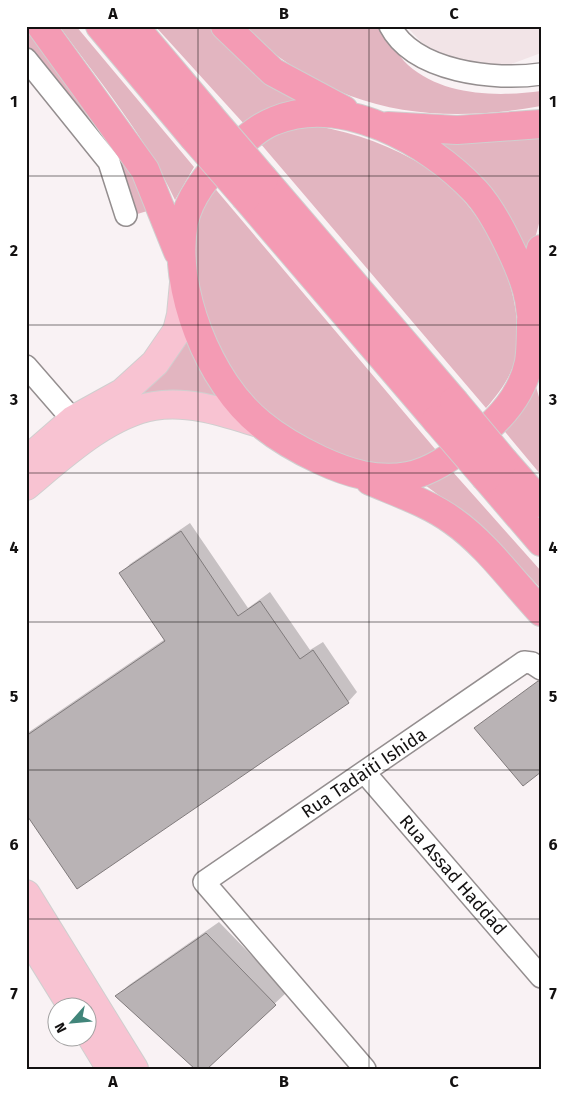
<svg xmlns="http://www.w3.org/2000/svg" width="567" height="1095" font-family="'Fira Sans',sans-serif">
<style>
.built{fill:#f2e4e7}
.green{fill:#e2b5c0}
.shadow{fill:#0003}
.building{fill:#b9b3b5;stroke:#807b7c}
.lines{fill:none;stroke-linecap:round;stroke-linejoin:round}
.minor-casing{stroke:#948e8f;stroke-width:24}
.major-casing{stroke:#d0cfcf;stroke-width:30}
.highway-casing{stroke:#d0cfcf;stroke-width:30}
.minor{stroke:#fff;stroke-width:21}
.major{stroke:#f8c3d2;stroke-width:28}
.highway{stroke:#f49bb4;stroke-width:28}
.highway-bridge-casing{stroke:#d0cfcf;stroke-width:30;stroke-linecap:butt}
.highway-bridge{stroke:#f49bb4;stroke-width:28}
.grid{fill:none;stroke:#131111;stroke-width:1;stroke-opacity:0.55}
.labels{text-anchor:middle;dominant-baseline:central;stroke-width:4;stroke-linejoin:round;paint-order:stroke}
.street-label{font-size:18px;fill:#131111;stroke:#fff}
.neatline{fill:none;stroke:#131111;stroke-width:2}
.grid-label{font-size:16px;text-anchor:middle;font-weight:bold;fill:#131111}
</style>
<rect width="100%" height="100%" fill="#f9f2f4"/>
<!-- built -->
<path class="built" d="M406,26H541V53L503,67H474L427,48Z"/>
<!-- green -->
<path class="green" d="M26,26H30L124,152L154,209L134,215L26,48Z
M59,26H76L194,167L175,200C146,137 100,82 59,26Z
M155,26H215L297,99L295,103L245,125Z
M242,26H383C390,39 397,55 408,65C443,96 497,97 541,91V106C424,127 329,109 242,26Z
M317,126C356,133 392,146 426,167C483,203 529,292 515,360C510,379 498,394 486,408L260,143L278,132Z
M541,133V216L529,261L421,135Z
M212,185L441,456L403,468L341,458L269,417L236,381L202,313L190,241Z
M188,330L228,404L120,408C147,385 178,365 188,330Z
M534,380L541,404V475L501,427Z
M452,471L541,571V589L488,532L425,485Z"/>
<!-- shadow -->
<path class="shadow" d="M190,523L248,608L270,592L310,650L323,642L357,692L348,702L26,811V734L165,639L121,574L130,564Z
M219,922L287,992L205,1069L117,996L129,985Z"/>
<!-- building -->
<path class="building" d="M181,531L238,616L260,601L300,659L313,650L349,703L77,889L26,814V736L165,641L119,573Z
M538,681H541V772L523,786L474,728Z
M206,933L276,1005L207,1069H195L115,996Z"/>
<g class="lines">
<!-- minor casing -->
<g class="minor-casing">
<path id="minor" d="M390,26C414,72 495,81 541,74
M26,59L109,162L126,215
M26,366L73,420
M365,773L541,977
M365,1069L204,882L524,662L532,663L541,669"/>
</g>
<!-- major casing -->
<g class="major-casing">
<path id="major" d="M26,461L73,420L122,393L155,363L177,331L181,315L184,283
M26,486C62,456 107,414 154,406C189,400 226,413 259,423
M26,894L134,1069
M26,932L73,1008
M88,1031L111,1069"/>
</g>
<!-- highway casing -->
<g class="highway-casing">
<path id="highway" d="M41,26L145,170L178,252
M100,26L193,137
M134,26L210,116
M225,26L273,72L344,110
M388,126L457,130L541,124
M264,179L454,401
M246,198L436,420
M528,296L541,249
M531,321C531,335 531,349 529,362C522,397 497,423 469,443C451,457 431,472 408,476C377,482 348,473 320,460C299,450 278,438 261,424C209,383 171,287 184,222C190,194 212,169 232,151C245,140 258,127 274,121C342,93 429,142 475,191C495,212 523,270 529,299C532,320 534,341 541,361
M504,461L541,503
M486,478L541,542
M370,481C398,493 428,503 453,521C486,544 513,582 541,612"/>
</g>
<!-- minor -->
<use href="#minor" class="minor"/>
<!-- major -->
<use href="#major" class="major"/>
<!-- highway -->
<use href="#highway" class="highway"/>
<!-- highway-bridge casing -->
<g class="highway-bridge-casing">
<path id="highway-bridge" d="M210,116L264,179
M193,137L246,198
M454,401L504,461
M436,420L486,478"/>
</g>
<!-- highway-bridge -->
<use href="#highway-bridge" class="highway-bridge"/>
</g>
<!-- grid -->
<path class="grid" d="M198,26V1069M369,26V1069M26,176H541M26,325H541M26,473H541M26,622H541M26,770H541M26,919H541"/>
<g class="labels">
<!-- street labels -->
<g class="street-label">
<text transform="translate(364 773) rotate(-34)">Rua Tadaiti Ishida</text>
<text transform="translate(453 875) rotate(49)">Rua Assad Haddad</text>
</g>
</g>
<!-- border -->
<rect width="567" height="1095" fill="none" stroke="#ffffff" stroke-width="55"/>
<!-- north arrow -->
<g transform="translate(72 1022) rotate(243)"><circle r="24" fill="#ffffff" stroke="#a1a0a0"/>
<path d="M0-4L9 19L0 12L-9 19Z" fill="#41857a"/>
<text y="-8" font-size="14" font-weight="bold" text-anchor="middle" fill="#131111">N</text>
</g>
<rect x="28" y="28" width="512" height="1040" class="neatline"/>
<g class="grid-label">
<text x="113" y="19">A</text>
<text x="284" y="19">B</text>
<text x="454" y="19">C</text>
<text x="14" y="107">1</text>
<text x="553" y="107">1</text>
<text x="14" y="256">2</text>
<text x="553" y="256">2</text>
<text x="14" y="405">3</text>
<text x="553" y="405">3</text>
<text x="14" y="553">4</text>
<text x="553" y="553">4</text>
<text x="14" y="702">5</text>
<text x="553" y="702">5</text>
<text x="14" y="850">6</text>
<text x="553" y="850">6</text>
<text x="14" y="999">7</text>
<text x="553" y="999">7</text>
<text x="113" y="1087">A</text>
<text x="284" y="1087">B</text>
<text x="454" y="1087">C</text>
</g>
</svg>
